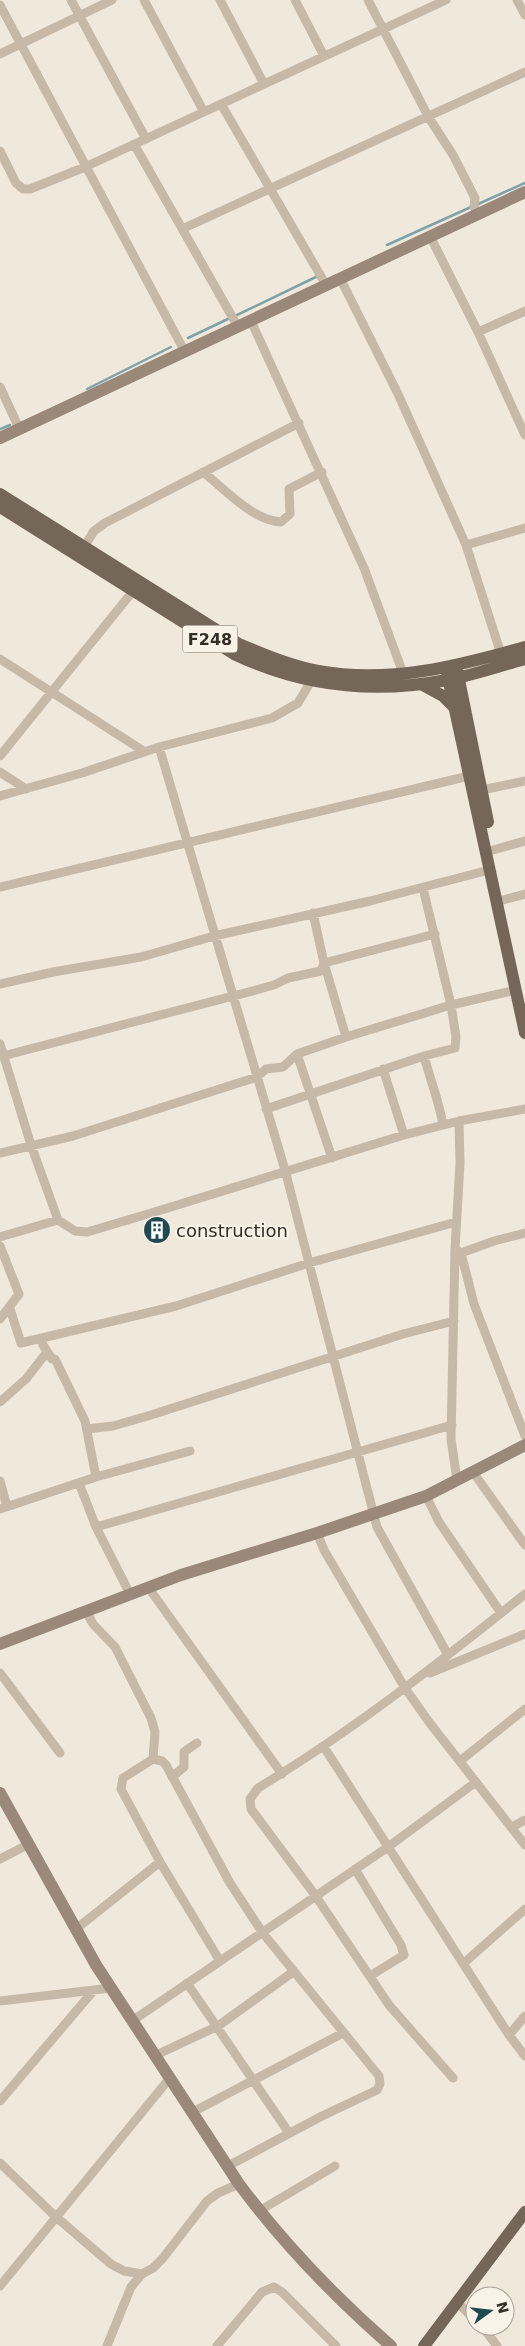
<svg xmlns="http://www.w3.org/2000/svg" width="525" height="2346" font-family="'DejaVu Sans',sans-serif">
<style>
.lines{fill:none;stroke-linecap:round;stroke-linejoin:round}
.stream{stroke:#7ca3ab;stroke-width:2.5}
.street{stroke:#c7b9a8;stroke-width:9}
.secondary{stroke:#9a897a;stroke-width:12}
.primary{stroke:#75665a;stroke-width:12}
.labels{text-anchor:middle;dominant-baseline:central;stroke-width:4.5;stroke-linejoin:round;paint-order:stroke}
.shield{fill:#f8f2e7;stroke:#6f6861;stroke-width:1}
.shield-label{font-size:16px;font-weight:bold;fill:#342d28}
.poi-label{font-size:18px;fill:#342d28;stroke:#f8f2e7;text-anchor:start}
</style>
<rect width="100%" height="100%" fill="#f0e8db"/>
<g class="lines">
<!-- stream -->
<path class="stream" d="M476,205L525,183
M387,245L471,207
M235,316L318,276
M188,338L230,318
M87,389L171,347
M0,429L10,425"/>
<!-- street -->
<path class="street" d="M71,0L146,139
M144,0L204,112
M220,0L264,84
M295,0L324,56
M368,0L429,118L453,155L475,198L474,207L478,213
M517,0L525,15
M0,5L185,352
M0,54L112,0
M221,104L326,285
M134,144L238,327
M0,151L16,183L23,189H30L85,167L446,0
M182,229L525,72
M430,236L478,332L525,435
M340,278L398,394L466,545L501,654
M251,321L364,568L403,673
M478,332L525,311
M0,387L19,428
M203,472C226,490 252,520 281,522L290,514L289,489L322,472
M466,545L525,528
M84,547L94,531L105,523L299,423
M0,659L145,752
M159,747L285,1170L377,1527L448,1655
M0,756L133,591
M0,772L26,789
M482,790L525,781
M0,796L82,773L159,747L272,718L298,703L314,676
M493,850L525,841
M0,887L469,776
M503,900L525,894
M313,913L324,963L346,1037
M0,984L53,972L141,957L214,936L370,901L489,870
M0,1044L31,1145L58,1220L75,1231L87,1232L148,1214L404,1135L459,1121L525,1109
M297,1054L332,1158
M3,1056L256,990L274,985L288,978L321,971L324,963L435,934
M424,1056C430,1079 439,1101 443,1125
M383,1069L404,1135
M266,1109L424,1056L455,1048L456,1037L451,1005L423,888
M0,1153L73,1136L257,1077L266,1069L283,1067L297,1054L346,1037L451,1005L516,990
M0,1237L58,1220
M0,1246L19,1294L0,1319
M455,1249L461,1253L474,1304L525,1436
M461,1253L494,1241L525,1233
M10,1309L21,1343L176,1306L309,1263L456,1222
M42,1338L43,1345L52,1359H55L85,1421L96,1477
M0,1402L26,1379L47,1352
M87,1429L113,1426L151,1415L403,1334L454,1321
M473,1472L525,1545
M457,1480L451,1439L455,1249L460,1163L459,1121
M0,1481L7,1507
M79,1483L96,1527L130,1594
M426,1496L439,1522L501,1613
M0,1509L96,1477L190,1451
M96,1527L452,1425
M317,1533L324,1550L405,1688L429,1722L525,1845
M148,1587L282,1774
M86,1611L93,1624L115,1647L151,1718L155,1732L153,1759
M0,1673L60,1753
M430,1673L525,1634
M324,1747L509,2035L525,2056
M460,1761L525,1709
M172,1777L184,1767V1752L197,1743
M512,1827L525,1820
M0,1859L29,1844
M355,1869L401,1945L404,1955L370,1976
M76,1929L160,1862
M220,1961L160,1862L121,1789L123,1778L153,1759L162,1761L166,1765L230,1883L262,1932L379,2076L380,2084L377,2090L322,2116L228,2166
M464,1963L525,1909
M187,1983L289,2133
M0,2001L111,1988
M132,2021L388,1847L476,1782
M509,2035L525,2016
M154,2056L218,2026L293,1972
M453,2078L389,2005L315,1895L251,1809L250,1799L258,1788C352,1731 439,1663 525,1594
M0,2101L94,1990
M191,2113L343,2033
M0,2163L56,2217L111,2264L124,2271L142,2274
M259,2211L335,2166
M0,2286L169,2079
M457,2302L475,2320
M482,2326L497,2346
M107,2346L131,2287L142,2274L153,2268L163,2258L207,2201L218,2193L239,2184
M217,2346L262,2292L274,2287L282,2292L336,2346"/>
<!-- secondary -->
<path class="secondary" d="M0,438L525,192
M0,1644L181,1575L317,1533L426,1496L525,1445
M0,1793L96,1965L239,2184C283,2243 336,2298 391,2346"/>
<!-- primary -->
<path class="primary" d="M0,494L239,644C265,655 291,666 318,671C389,684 458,666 525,647
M0,507L234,654C301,686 374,694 447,680C473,675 499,666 525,659
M457,670L488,822
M447,673L525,1033
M421,684L443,696L454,707
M424,2346L525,2212"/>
</g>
<!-- icons -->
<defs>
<g id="building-disc" transform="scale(1.4375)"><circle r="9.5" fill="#204a52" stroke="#f8f2e7"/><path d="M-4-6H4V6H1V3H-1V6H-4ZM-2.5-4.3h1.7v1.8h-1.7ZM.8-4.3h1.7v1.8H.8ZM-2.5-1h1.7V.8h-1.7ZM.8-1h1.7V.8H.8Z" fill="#fff"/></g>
</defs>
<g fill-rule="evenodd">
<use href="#building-disc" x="157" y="1230"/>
</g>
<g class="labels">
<!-- shield labels -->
<rect class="shield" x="182.5" y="625.5" width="55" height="27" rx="4"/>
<g class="shield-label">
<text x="210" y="639">F248</text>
</g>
<!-- poi labels -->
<g class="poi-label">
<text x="176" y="1230">construction</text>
</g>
</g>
<!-- north arrow -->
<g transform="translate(490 2311) rotate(75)"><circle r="24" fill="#f8f2e7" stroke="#aaa39b"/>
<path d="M0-4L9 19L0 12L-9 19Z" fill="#204a52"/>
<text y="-8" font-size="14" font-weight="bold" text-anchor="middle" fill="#342d28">N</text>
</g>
</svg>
